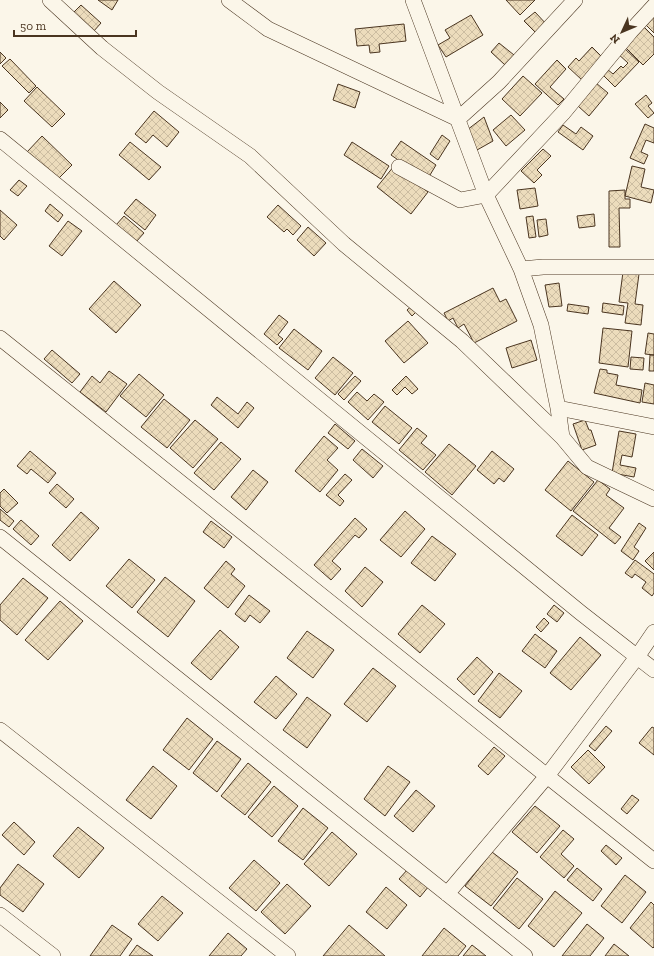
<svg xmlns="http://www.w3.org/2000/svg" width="654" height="956" font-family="'Zilla Slab',serif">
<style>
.building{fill:url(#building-cross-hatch);stroke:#4a3520}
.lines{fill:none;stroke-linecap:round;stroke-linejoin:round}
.minor-casing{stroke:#4a3520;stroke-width:16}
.minor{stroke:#fbf6e9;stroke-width:15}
</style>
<defs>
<pattern id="building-cross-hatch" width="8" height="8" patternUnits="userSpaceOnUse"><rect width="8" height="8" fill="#ecdcbc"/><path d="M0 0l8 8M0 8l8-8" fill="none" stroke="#ccbda1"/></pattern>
</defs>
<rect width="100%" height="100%" fill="#fbf6e9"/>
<!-- building -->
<path class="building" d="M98,0H118L112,10Z
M506,0H535L520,15Z
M81,5L101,23L93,32L73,13Z
M535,12L548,26L538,35L524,21Z
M654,12V33L644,23Z
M471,15L483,35L446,57L438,45L450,38L445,30Z
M404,24L406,41L379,44L380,52L370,53L369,45L357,46L355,29Z
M643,26L654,37V54L643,65L624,46Z
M499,43L514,55L505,65L491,52Z
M592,47L603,58L582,80L568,67L576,58L579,61Z
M623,47L639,62L615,87L602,74L607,69L613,74L621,66L623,68L628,63L617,53Z
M0,52L6,58L0,64Z
M10,59L36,86L29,93L2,66Z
M557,60L566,69L550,87L564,99L558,105L535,84Z
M523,76L542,93L520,116L502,99Z
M596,83L608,93L589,116L578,106Z
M338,84L360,92L355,108L333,100Z
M37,87L65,114L52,127L24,101Z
M646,95L652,103L648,106L654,113L648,118L635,104Z
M0,102L8,110L0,118Z
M154,111L179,132L167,147L153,135L146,143L135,134Z
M511,115L525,130L506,146L493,130Z
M484,117L493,141L477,150L467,130Z
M645,124L654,128V143L646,140L641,152L648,155L644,164L630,158Z
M563,125L576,134L581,127L593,136L583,150L558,132Z
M442,135L450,141L438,160L430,154Z
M42,136L72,165L57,180L27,152Z
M401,141L436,165L427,180L391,155Z
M130,142L161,167L149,180L119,155Z
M352,142L389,166L381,179L344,155Z
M543,149L551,156L537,170L542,175L534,183L521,171Z
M394,166L428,192L411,214L377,187Z
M632,166L645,169L641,187L654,190L651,203L625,196Z
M19,180L27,186L18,196L10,190Z
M535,188L538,206L520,209L517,190Z
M625,190V199H630V208H619L620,247H609V191Z
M136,199L156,215L145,230L124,213Z
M50,204L63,215L58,222L45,211Z
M278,205L301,226L293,235L287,229L284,232L267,217Z
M0,210L17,225L4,240L0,236Z
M594,214L595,226L579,228L577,216Z
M124,216L144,233L136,242L116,225Z
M533,216L536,237L529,238L526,217Z
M546,219L548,235L539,237L537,220Z
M68,221L82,231L62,256L49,246Z
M308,227L326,243L314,256L297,240Z
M623,272L639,274L635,304L643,305L641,325L625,323L628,303L619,302Z
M114,281L141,305L116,333L89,309Z
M559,283L562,306L549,307L545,285Z
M493,288L500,302L506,299L517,321L474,343L464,324L458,328L453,318L448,321L444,313Z
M603,303L624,306L623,315L602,312Z
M414,304L419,309L412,316L407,310Z
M568,304L589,307L588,314L567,311Z
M279,315L288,322L278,335L283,339L277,345L264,334Z
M408,321L428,343L404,363L385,341Z
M603,328L632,331L628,367L599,363Z
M294,329L322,351L308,370L279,348Z
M648,333L654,334V355L645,354Z
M531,340L537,360L512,368L506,348Z
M52,350L80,374L72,383L44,359Z
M650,355H654V371H649Z
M333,357L353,373L335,395L315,378Z
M631,357L644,358L643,370L630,369Z
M600,369L607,370V373L618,375L616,385L642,390L640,403L594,393Z
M109,371L127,384L106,412L80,392L92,376L100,383Z
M139,374L164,395L146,417L120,396Z
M355,376L361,381L344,400L338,394Z
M406,376L418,389L412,394L405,387L397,395L392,390Z
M645,383L654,385V404L642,402Z
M357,392L367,401L374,394L384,402L368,420L348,402Z
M217,397L238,414L247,402L254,408L238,428L211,405Z
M164,399L190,420L167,448L141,427Z
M385,406L412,428L399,444L372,422Z
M195,420L218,439L193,468L170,448Z
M585,420L589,430H591L596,445L582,450L573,424Z
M335,424L355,441L348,449L328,433Z
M417,428L427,436L421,443L436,455L423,470L399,450Z
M619,431L636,434L632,457L622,455L620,465L636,468L634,477L612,473Z
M324,436L338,448L327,460L338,470L320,492L295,471Z
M221,442L241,459L214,490L194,473Z
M449,444L476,466L452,495L425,472Z
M362,449L383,466L373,478L353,460Z
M30,451L56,473L48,483L31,469L27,474L17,466Z
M492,451L514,469L504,482L499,478L494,484L477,470Z
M568,461L594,482L571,511L545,490Z
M253,470L268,482L246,510L231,497Z
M345,474L352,480L338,495L344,501L340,506L326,495Z
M598,480L610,489L606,495L624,508L609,528L621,537L615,544L573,511Z
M57,484L74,499L66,508L49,493Z
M4,489L18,503L7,513L0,506V493Z
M0,509L14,521L9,527L0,520Z
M405,511L425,529L401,557L380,540Z
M81,512L99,528L70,561L52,545Z
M572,515L598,535L582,556L556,536Z
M355,518L367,529L359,538L355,535L332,561L341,569L331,580L314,565Z
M21,520L39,536L31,545L13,529Z
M211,521L232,537L224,548L203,532Z
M639,523L646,528L634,547L639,551L633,560L621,551Z
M432,536L456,554L435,581L411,563Z
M654,552V570L645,561Z
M129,559L155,580L132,608L106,586Z
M635,560L654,574V593L652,596L642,588L646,582L635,574L632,578L625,573Z
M226,561L235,569L231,574L245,586L228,608L204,588Z
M365,567L383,582L362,607L345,591Z
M165,577L195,601L168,637L137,612Z
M23,578L48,598L17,635L0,620V605Z
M249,595L270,611L260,623L250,615L245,622L235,614Z
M60,601L83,621L48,660L25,640Z
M422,605L445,624L420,653L398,634Z
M554,605L564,613L557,622L547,614Z
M544,618L549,623L541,632L536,627Z
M220,630L239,647L211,680L191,663Z
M307,631L334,650L313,678L287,658Z
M535,634L557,651L545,668L522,651Z
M580,637L601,655L571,690L550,673Z
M477,657L493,672L474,695L457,679Z
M373,668L396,686L367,722L344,704Z
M499,673L522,691L500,718L478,701Z
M276,676L297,694L276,719L254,702Z
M307,697L331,715L307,748L283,730Z
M187,718L213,739L189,770L163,750Z
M606,726L612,731L595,751L589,746Z
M652,727L654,728V755L639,743Z
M217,741L241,759L217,792L193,773Z
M494,747L505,756L488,775L478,766Z
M588,750L605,767L589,784L571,767Z
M248,763L271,782L245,815L221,796Z
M153,766L177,786L151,819L126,800Z
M388,766L410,782L385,816L364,799Z
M274,786L298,806L272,837L248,817Z
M416,790L435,806L413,832L394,816Z
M632,795L639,800L627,814L621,809Z
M535,806L560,826L537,853L512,832Z
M303,808L328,828L303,860L278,841Z
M14,822L35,842L24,855L2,835Z
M78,827L104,848L79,878L53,856Z
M563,830L574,839L561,854L574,866L564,878L540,857Z
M332,832L357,854L329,886L304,864Z
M606,845L622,858L616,865L601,851Z
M492,852L518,872L491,906L465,886Z
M254,860L280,883L256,911L229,888Z
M18,864L44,884L23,912L0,895V888Z
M577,868L602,889L593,901L567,880Z
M408,869L429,886L420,897L399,879Z
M625,875L646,892L622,923L601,906Z
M517,878L543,899L519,929L493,908Z
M287,884L311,906L285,934L261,912Z
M386,887L407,905L387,929L366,912Z
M555,891L582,913L554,947L528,926Z
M162,896L183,913L158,941L138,924Z
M651,902L654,905V947L653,948L630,928Z
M587,924L604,938L590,956H562Z
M112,925L132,939L120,956H90Z
M349,925L385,956H323Z
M444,928L466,946L458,956H422Z
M228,933L247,949L241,956H209Z
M614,944L629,956H605Z
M137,945L153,956H129Z
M472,945L486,956H463Z"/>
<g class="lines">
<!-- minor casing -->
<g class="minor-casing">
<path id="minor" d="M50,0L102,48L158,92L250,156L344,244L462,341L562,437L587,467L654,499
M229,0L268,29L458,119L499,82L575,0
M413,0L486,195L521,269L541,325L558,408L562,437
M0,139L581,613L654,670
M399,167L460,200L486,195L564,112L631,31L654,6
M521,269L543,267H654
M0,338L547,776L654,861
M558,408L654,427
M0,537L525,956
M0,730L288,956
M447,894L547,776L637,657L654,632
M0,915L53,956"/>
</g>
<!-- minor -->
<use href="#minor" class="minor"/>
</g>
<!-- north arrow -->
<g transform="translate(622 32) rotate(226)" stroke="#fbf6e9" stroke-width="3" paint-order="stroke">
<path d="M0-3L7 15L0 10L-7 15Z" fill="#4a3520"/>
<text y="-6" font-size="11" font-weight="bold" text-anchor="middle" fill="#4a3520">N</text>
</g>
<!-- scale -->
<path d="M14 30v6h122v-6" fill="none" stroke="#4a3520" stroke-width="2"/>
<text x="20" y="30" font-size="12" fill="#4a3520" stroke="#fbf6e9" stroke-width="3" paint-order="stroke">50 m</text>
</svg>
